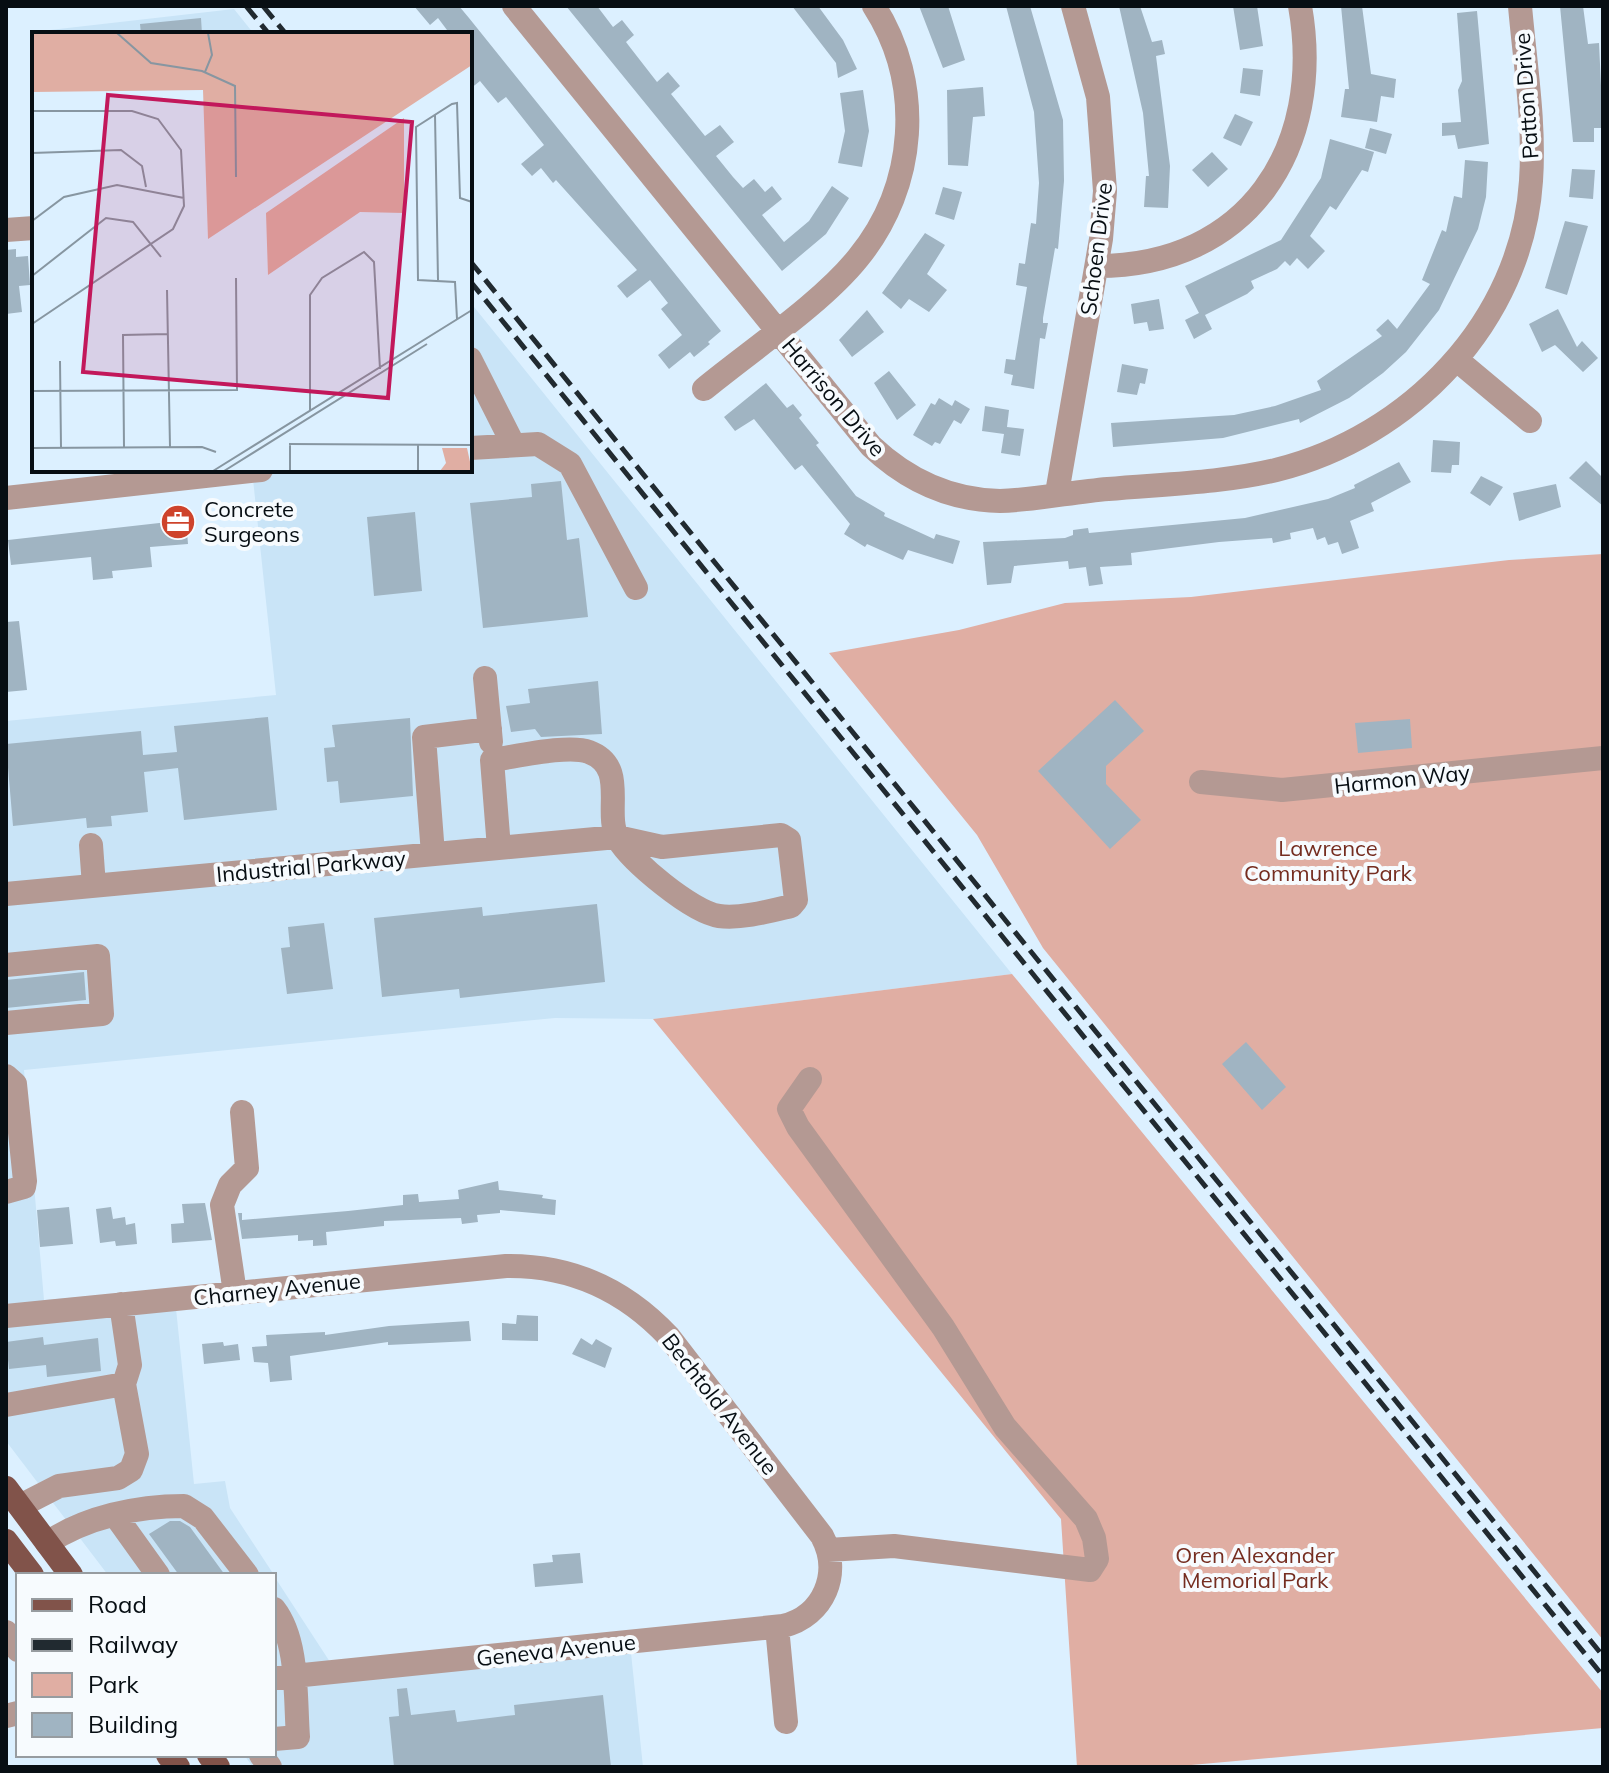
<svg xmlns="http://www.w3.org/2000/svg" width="1609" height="1773" font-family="Mulish,sans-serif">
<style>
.built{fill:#c9e4f7}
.green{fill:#e0aea3}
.building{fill:#a0b4c2}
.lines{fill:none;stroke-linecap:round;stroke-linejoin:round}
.minor{stroke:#b49993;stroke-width:24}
.major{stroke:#81534a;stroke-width:24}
.rail{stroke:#212a30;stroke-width:5;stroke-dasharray:16 8;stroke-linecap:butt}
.labels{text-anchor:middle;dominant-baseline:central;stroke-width:8;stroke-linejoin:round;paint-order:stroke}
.street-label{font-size:22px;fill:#070e13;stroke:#f7fbfe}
.poi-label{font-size:22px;fill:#070e13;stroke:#f7fbfe;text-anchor:start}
.park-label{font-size:22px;fill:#752d20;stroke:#f7fbfe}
.inset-road{fill:none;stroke:#8796a1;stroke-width:2}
.view{fill:#c2185b;fill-opacity:0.15;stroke:#c2185b;stroke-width:4}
.inset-edge{fill:none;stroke:#070e13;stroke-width:4}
</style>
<rect width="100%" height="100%" fill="#dcf0ff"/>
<!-- built -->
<path class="built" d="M234,9L254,34H51L50,30Z
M470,302L1012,974L653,1019L555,1018L24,1070L44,1300L174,1289L194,1484L225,1481L230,1508L274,1575H108L6,1441V721L276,695L252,470H470Z
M274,1576L330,1662L629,1634L643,1767H253L244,1755H274Z"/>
<!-- green -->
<path class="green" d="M1603,554V1640L1043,948L977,835L829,653L959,630L1065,603L1191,597L1509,560Z
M1012,974L1603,1693V1728L1169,1767H1077L1061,1519L653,1019Z"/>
<!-- building -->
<path class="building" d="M414,6H459L469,18L721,331L708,342L710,344L694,357L690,352L669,369L658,355L682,335L661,309L668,303L650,280L627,298L617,286L637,270L556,180L553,183L541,168L532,176L521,164L544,145L506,97L498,103L480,81L470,89V34H450L438,18L430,25Z
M566,6H597L613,27L622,20L634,35L626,42L629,46L657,82L668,72L680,86L671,94L705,136L720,125L734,142L716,156L733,177L743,188L754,179L765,192L772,186L782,199L762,215L784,242L809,221L832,186L849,198L826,234L782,271Z
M792,6H818L843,40L857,69L838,78L836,63Z
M919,6H948L965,60L943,68Z
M1006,6H1030L1063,120L1064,181L1058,249L1055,248L1043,318V323H1048L1045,339L1040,338L1034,389L1011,385L1013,375L1004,373L1006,359L1015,360L1027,287L1016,285L1019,263L1025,264L1031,223L1036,224L1039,183L1034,112Z
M1119,6H1140L1152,42L1162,40L1165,54L1156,56L1170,166L1168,208L1144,207L1146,176H1149L1143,113Z
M1233,6H1257L1263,46L1240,50Z
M1341,6H1362L1371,74L1396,79L1394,98L1381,96L1377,122L1341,117L1345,89H1349Z
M1560,6H1583L1588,44L1599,43L1603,128H1594V142H1573Z
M1477,11L1489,144L1458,149L1455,135L1442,136V123L1461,122L1458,90L1462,81L1457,13Z
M201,18L202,34H141L140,24Z
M1243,68L1263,70L1260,96L1240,93Z
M983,87L985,116L973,117L968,166L948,165L947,90Z
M863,90L869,131L862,167L838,163L845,131L840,93Z
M1235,114L1253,122L1241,146L1223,138Z
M1370,128L1392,134L1386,154L1365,148Z
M1330,139L1374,152L1368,172L1362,170L1336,210L1330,206L1310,236L1325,251L1308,269L1297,258L1290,266L1285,261L1277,269L1251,281L1254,288L1247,294L1205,315L1212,329L1194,339L1185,320L1199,313L1185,286L1281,240L1321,178Z
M1212,152L1228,169L1208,187L1192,170Z
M1465,160L1488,162L1486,197L1478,229L1439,310L1406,352L1383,373L1349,398L1300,423L1299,419L1223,438L1113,447L1111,423L1234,415L1275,406L1321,390L1317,381L1382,336L1376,330L1388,319L1397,329L1430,284L1422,280L1442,230L1446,232L1454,196L1462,198Z
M1572,169L1595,170L1593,199L1569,197Z
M943,187L962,192L954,220L935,214Z
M1565,221L1588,226L1567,295L1545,288Z
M925,233L945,245L927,274L947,290L929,312L909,299L901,309L882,293Z
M16,249V257L28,256L30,285L19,286L22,312L6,314V250Z
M1159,299L1164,329L1149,331L1147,322L1134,324L1131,304Z
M1558,309L1577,347L1582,341L1598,358L1583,372L1555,345L1542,352L1529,324Z
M867,310L884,332L852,357L839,340Z
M1122,364L1148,369L1145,384L1140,383L1137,395L1117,392Z
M889,371L916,405L897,420L874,383Z
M766,383L787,408L793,404L802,415L799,418L819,443L816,445L856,496L885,513L884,516L934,539L936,534L960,541L953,564L908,550L903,560L867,544L865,547L844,534L850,524L802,465L795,470L754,419L735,431L724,417Z
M939,398L952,406L955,400L970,409L961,424L954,420L940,444L935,442L932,446L913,435L931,403L935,405Z
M985,406L1009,410L1007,427L1024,429L1020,456L1001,453L1004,434L982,431Z
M1433,440L1460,442L1459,465H1452L1451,473L1431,472Z
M1586,461L1603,478V506L1569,478Z
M1399,462L1411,482L1371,503L1374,511L1350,521L1359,548L1342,554L1338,542L1328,545L1325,537L1317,540L1313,528L1290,533L1291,539L1273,543L1272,538L1219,542L1131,553L1132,565L1100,567L1103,584L1089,586L1086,567L1069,569L1068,561L1014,566L1011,583L987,585L983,542L1065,538L1073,535V530L1088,528L1089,533L1245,518L1328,499L1355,488L1354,485Z
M1481,476L1503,487L1490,506L1470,493Z
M561,481L567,540L579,538L588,617L483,628L470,503L532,497L531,484Z
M1556,484L1561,507L1519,521L1513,493Z
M415,512L422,591L374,596L367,517Z
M186,520L188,544L150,547L152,567L112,571L113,578L93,580L91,557L11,565L8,540Z
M19,621L27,690L6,692V622Z
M598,681L602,734L541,737L535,729L511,732L506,706L530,703L528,689Z
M1115,700L1144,731L1106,766V784L1141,820L1110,849L1038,771Z
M268,717L277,810L184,820L178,768L144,772L148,812L111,816L112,826L87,828L86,818L13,826L6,744L141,731L143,755L177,752L174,726Z
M410,718L413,796L340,803L338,781L327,782L324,748L335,747L332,725Z
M1410,719L1412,748L1358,753L1355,723Z
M597,904L605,982L460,998L459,989L382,997L374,918L482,907L483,916Z
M324,923L333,989L287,994L281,948L290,947L288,927Z
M84,972L86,1000L6,1008V980Z
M1246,1042L1286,1087L1262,1110L1222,1064Z
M498,1181L499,1190L543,1195L542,1198L556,1200L555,1215L500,1210V1213L477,1215L478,1222L462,1224L461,1218L384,1221V1226L326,1232L327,1245L313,1246V1240L298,1241V1235L242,1239L238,1213H242V1220L348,1211L403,1205V1195L418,1194L419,1202L459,1199L458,1190Z
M205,1203L212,1240L172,1243L171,1224L184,1223L182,1204Z
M69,1207L73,1244L40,1247L37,1210Z
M111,1207L113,1219L125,1217L126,1225L135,1223L137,1244L116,1246L115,1241L100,1243L96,1209Z
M517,1315L538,1316V1341L502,1340V1323L516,1324Z
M469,1321L471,1341L388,1345V1342L290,1356L292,1380L270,1382L268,1363L254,1362L252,1347L267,1346L266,1335L325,1332V1335L389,1326Z
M43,1337L44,1345L98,1338L101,1371L47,1377L46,1365L9,1369L6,1342Z
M581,1338L592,1345L596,1339L612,1348L605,1368L572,1354Z
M223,1342L224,1346L238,1344L240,1360L204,1364L202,1344Z
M170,1521H180L190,1527L225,1575H179L149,1534Z
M580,1553L583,1583L535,1587L533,1564L553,1562L552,1555Z
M407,1688L411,1715L455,1710L457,1722L515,1715L514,1705L603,1695L611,1767H394L389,1717L399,1716L397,1689Z"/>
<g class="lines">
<!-- minor -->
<path class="minor" d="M514,6L871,446C907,480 949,500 1000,501C1036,500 1072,492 1108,489C1163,484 1222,483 1276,470C1410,437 1522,321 1531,181C1535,123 1525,64 1520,6
M6,230L34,228
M1097,266C1248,266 1325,148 1300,6
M470,359L513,444
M1457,360L1530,421
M704,389C750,351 822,303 858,258C917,186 924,84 874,6
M470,448L538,444L570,464L636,588
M1057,493L1101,239L1105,191L1098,97L1073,6
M6,498L261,470
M485,678L491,742
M1201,782L1282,790L1603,758
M91,845L94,886
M433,854L424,737L490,729
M6,894L617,837L662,847L781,835L789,840L796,900L791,906C770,911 741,919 719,916C692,912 632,862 618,839C603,812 629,767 589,752C568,744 515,757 492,760L499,848
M6,965L98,956L102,1014L6,1023
M6,1076L15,1084L25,1181L24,1187L6,1192
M810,1079L789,1109L798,1127L943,1327L1005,1427L1086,1519L1094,1538L1097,1559L1090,1570L894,1546L828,1550
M235,1293L222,1205L230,1185L247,1168L242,1112
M121,1304L130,1365L124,1384
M6,1316L506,1266C570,1265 625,1290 669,1337L822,1536C842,1573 824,1616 783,1626L274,1678
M6,1405L124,1384L137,1454L131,1470L118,1478L59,1486L20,1506
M115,1515L158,1575
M47,1543C86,1517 137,1506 184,1506L203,1518L247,1575
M274,1609C299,1641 295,1698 298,1737L274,1739
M777,1627L786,1722
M6,1632L18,1650
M6,1716L18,1713
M261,1755L270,1767"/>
<!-- major -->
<path class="major" d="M6,1488L71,1575
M6,1541L32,1575
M168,1755L178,1767
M209,1755L218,1767"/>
<!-- rail -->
<path class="rail" d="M246,6L269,34
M263,6L286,34
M470,261L1603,1656
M470,281L1603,1676"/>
</g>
<!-- icons -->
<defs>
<g id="office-disc" transform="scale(1.8)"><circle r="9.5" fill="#ce432b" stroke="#f7fbfe"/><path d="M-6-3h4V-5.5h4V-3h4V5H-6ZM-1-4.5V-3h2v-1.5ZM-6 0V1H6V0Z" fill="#fff"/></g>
</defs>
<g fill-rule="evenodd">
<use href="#office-disc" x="178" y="522"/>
</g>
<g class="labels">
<!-- street labels -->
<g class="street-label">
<text transform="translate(1526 96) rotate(-94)">Patton Drive</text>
<text transform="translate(1096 249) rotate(-83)">Schoen Drive</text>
<text transform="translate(834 397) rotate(50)">Harrison Drive</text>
<text transform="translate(1402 779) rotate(-6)">Harmon Way</text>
<text transform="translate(311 866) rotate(-5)">Industrial Parkway</text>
<text transform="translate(277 1289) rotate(-6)">Charney Avenue</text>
<text transform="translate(720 1404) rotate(52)">Bechtold Avenue</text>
<text transform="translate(556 1650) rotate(-6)">Geneva Avenue</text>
</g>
<!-- poi labels -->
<g class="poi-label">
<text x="204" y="509">Concrete<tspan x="204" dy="25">Surgeons</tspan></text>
</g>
<!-- park labels -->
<g class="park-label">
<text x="1328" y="848">Lawrence<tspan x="1328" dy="25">Community Park</tspan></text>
<text x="1255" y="1555">Oren Alexander<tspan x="1255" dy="25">Memorial Park</tspan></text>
</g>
</g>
<!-- overview -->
<g transform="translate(32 32)">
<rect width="440" height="440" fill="#dcf0ff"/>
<path d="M0,1H440V33L176,207L171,58L0,60ZM372,86V181L328,180L236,243L234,181ZM410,416H435L440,439H408L414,431Z" fill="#e0aea3"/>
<path class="inset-road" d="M85,1L119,31L170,39L203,54L204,145M173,40L180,23L176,1M0,79H100L126,87L149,118L152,174L141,197L0,292M403,83L406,248M0,121L89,118L110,134L114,155M0,189L32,165L85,153L152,166M0,244L74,186L101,190L129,225M135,258L138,415M425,287L423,250L386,248L384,95L420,72L425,71L428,166L440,170M28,329L29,416M0,359L205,358L204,246M278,379V263L290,246L332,220L342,230L348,337M257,412L440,413M258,413V439M386,413V439M92,415L91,303L136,302M0,416L170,415L184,420M181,439L440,278M192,439L395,312"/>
<path class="view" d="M76,63L380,90L356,366L51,340Z"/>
<rect width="440" height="440" class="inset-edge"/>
</g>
<!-- border -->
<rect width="1609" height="1773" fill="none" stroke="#070e13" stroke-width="16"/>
<!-- legend -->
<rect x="16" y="1573" width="260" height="184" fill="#f7fbfe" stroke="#979ca0" stroke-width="2"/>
<rect x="32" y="1599" width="40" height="12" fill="#81534a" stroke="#979ca0" stroke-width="2"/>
<text x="88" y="1613" font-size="24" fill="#070e13">Road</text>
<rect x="32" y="1639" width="40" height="12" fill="#212a30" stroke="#979ca0" stroke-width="2"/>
<text x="88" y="1653" font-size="24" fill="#070e13">Railway</text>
<rect x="32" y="1673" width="40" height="24" fill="#e0aea3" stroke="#979ca0" stroke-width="2"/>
<text x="88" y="1693" font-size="24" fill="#070e13">Park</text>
<rect x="32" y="1713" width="40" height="24" fill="#a0b4c2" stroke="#979ca0" stroke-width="2"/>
<text x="88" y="1733" font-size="24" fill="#070e13">Building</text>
</svg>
